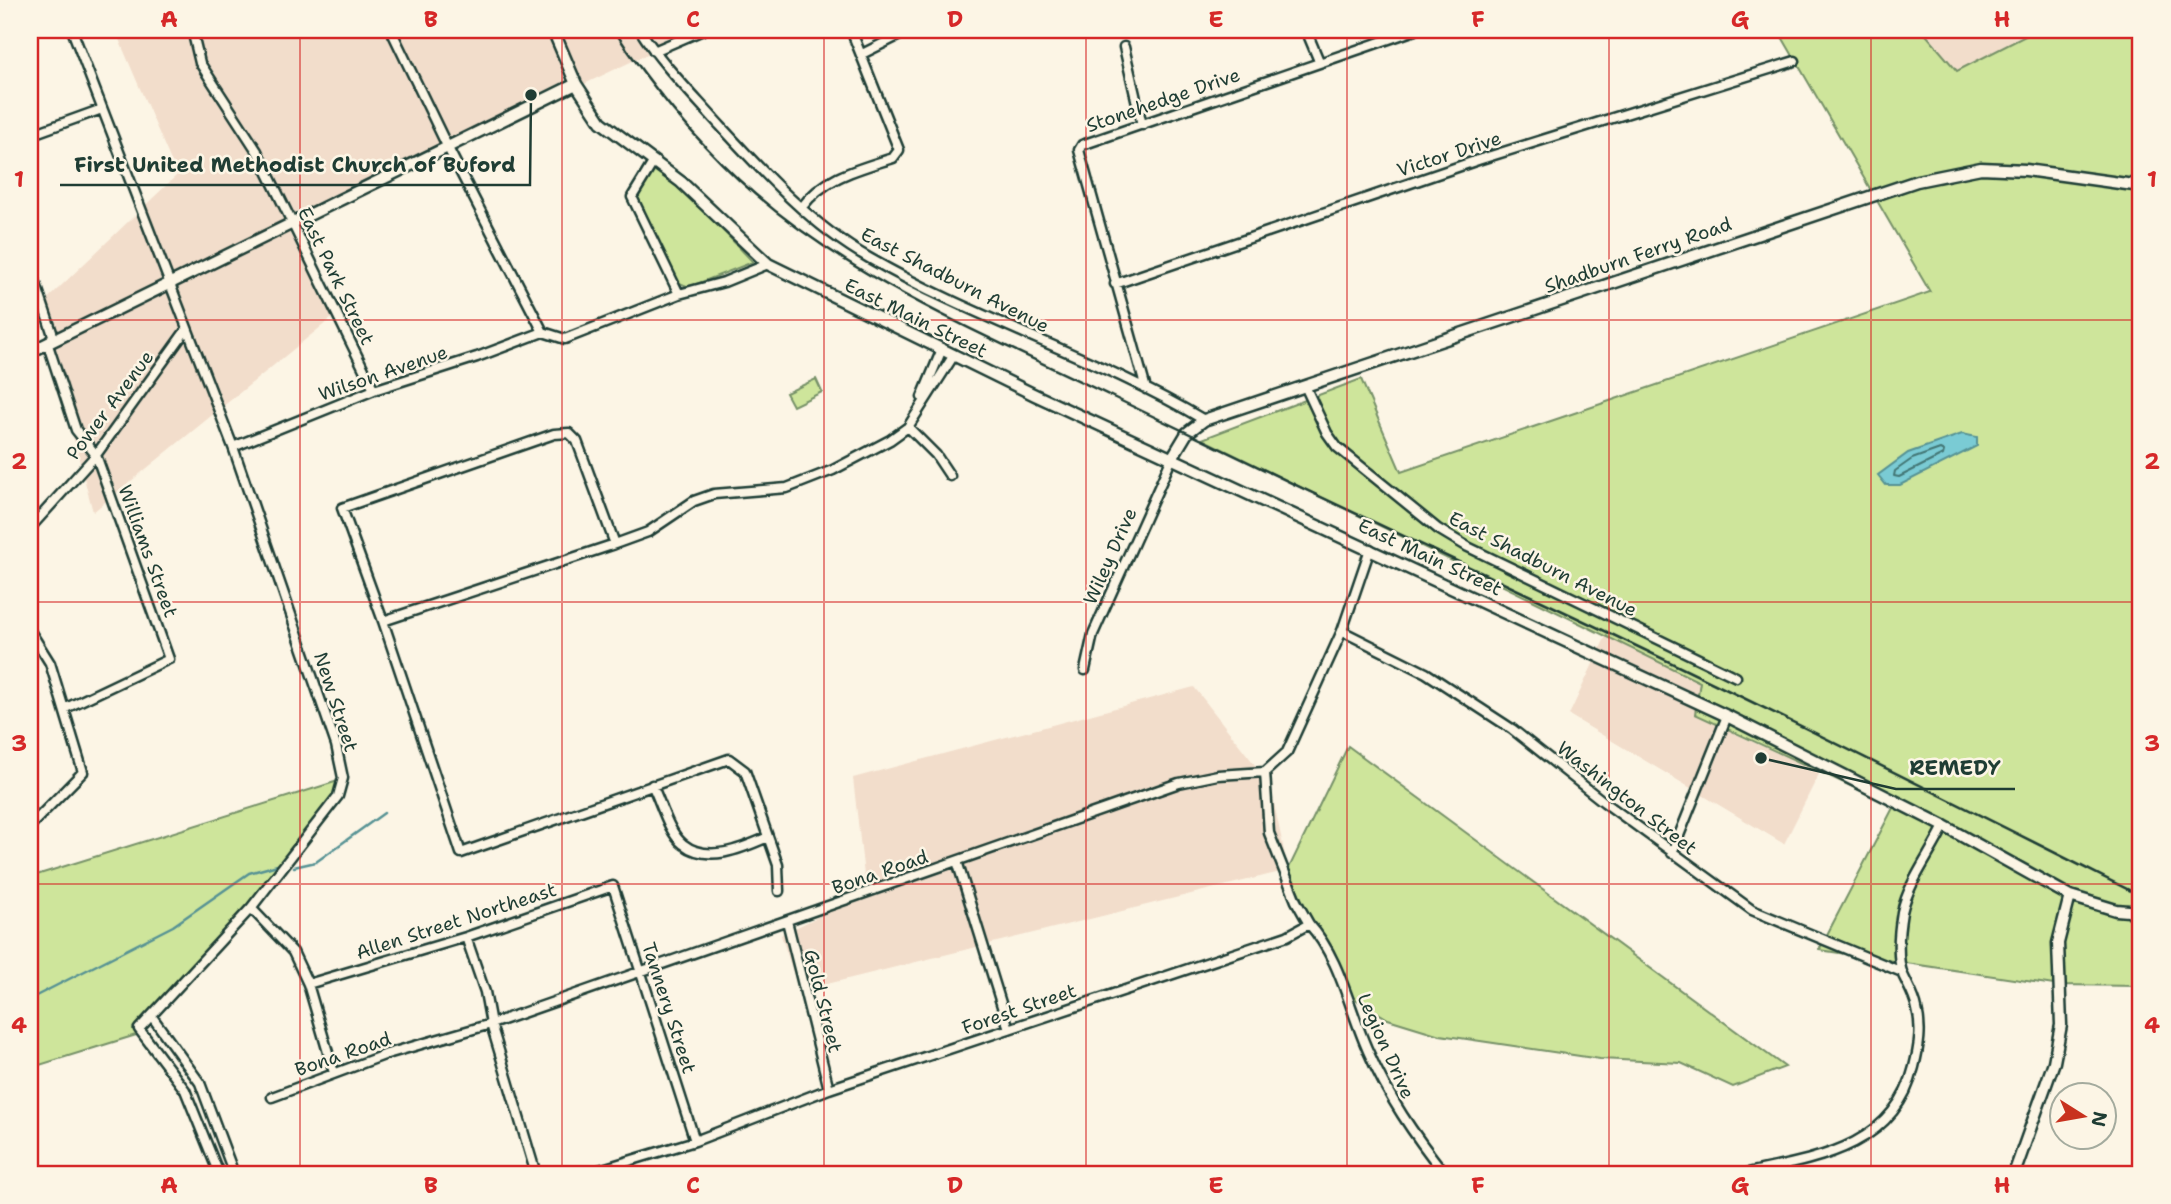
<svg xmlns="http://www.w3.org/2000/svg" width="2171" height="1204" font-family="'Shantell Sans',sans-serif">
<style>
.built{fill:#f2ddcb}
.green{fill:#cee59b;stroke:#769168;stroke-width:2}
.water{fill:#7acbd4;stroke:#569294;stroke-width:2}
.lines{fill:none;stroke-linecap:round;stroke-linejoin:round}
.shore{stroke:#437674;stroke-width:2}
.stream{stroke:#569294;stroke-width:2.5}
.minor-casing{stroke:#1f3d34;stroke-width:13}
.tertiary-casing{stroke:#1f3d34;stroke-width:15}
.minor{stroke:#fcf5e5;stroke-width:8}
.tertiary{stroke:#fcf5e5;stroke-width:10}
.rail{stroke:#1f3d34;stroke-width:2.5}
.grid{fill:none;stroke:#d62828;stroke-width:2;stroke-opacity:0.55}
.labels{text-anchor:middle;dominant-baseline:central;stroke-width:5;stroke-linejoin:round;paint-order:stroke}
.street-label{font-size:19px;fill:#1f3d34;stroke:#fcf5e5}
.leader{fill:none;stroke:#1f3d34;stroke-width:2.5}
.callout-dot{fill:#1f3d34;stroke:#fcf5e5;stroke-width:2.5}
.callout-label{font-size:21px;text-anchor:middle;font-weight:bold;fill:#1f3d34;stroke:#fcf5e5;stroke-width:5;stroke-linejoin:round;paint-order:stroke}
.neatline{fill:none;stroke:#d62828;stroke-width:2.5}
.grid-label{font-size:23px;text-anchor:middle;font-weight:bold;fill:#d62828}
</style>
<rect width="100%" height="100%" fill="#fcf5e5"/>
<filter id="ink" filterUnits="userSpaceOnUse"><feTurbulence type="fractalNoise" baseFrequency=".0143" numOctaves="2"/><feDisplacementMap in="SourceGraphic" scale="14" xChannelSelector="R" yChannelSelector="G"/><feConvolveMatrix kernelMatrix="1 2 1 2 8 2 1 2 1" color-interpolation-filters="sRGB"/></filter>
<g filter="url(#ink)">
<!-- built -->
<path class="built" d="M115,30H698L285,226L338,313L93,512L39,307L177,175Z
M1922,30H2037L1957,72Z
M1606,636L1701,682L1738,735L1820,772L1784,844L1569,715Z
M1194,687L1270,784L1288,870L799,991L781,935L866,893L853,778Z"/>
<!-- green -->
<path class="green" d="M1778,30H1922L1957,71L2037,30H2141V986L2054,985L1819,950L1894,806L1695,714L1700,682L1202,439L1361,379L1401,472L1930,292Z
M655,171L688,194L753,262L689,287L677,282L636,196L649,174Z
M816,379L822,392L793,406L786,393Z
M1348,746L1785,1067L1733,1087L1681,1063L1600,1059L1440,1035L1388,1019L1346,993L1288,870Z
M338,781L333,806L250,913L136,1035L30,1068V877Z"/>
<!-- water -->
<path class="water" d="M1962,434L1977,437V446L1900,485H1886L1878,475L1908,453Z"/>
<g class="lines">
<!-- shore -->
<path class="shore" d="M1940,449L1944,451L1943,455L1899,477L1894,476L1895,471L1912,459Z"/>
<!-- stream -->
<path class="stream" d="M294,867L316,862L384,813
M30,999L173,926L249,873L281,864"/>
<!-- minor casing -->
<g class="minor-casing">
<path id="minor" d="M72,30L233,447L336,745L343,778L338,796L251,908L139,1029L185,1090L219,1174
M198,30L194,38L200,63L257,151L374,390
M391,30L448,148L543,332L565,339L679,294L724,282L768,264
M640,30C661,63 689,91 715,120C760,169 810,225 869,258C976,320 1098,357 1204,420
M1306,30L1319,61
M1124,47L1142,125
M654,51L703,30
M862,54L910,30
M30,135L102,109
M654,161L632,197L679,294
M802,207C824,177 859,169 893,158L899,150L851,30
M30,266L53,335L48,345L76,430L96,455L169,659L66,708
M1115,284L1478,160L1795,61
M1306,388L1327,433L1337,447L1438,529L1468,547L1736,677
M1146,389L1079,150L1082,145L1415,30
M922,397L942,349
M908,427L936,455L950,476
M233,447L374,390L477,357L543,332
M30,528L96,455L186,330
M383,621L342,508L554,434L569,433L577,441L615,544
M30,631L50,663L83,772L30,826
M1342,631L1426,673L1512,729L1604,802L1752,910L1902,972
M1085,670L1093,634L1172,458
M652,785C661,802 668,832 683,844C708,864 743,848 768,837
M1672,853L1727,716
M957,861L1009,1029
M779,891L778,865L745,771L729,759L461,853L383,621L615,544L648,532L694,501L714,494L787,488L833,470L890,440L908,427L954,355
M251,908L293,952L308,984L334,1073
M787,921L829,1089
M1309,924C1340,958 1349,1009 1368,1051C1388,1097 1414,1135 1445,1174
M466,937L485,992L491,1024L536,1174
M308,984L466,937L613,886L695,1141
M153,1018L200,1083L234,1174
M272,1097L387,1054L491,1024L1179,783L1218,775L1265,772L1287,752L1342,631L1370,549
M586,1174L695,1141L829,1089L1287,936L1309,924L1296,901L1269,833L1265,772
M1742,1174C1814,1159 1894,1149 1914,1067C1919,1047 1922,1029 1917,1009C1915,997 1908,986 1903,975C1896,957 1899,930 1902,912C1909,881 1931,854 1944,826"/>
</g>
<!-- tertiary casing -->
<g class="tertiary-casing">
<path id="tertiary" d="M553,30L576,84L601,122L681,182L768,264L1035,395L1727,716L1944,826L2070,896L2116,910L2141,912
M30,352L576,84
M1172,458L1187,433L1204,420L1917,181L1981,168L2026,170L2141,186
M2014,1174L2054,1062L2061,1025L2058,943L2070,896"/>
</g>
<!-- minor -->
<use href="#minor" class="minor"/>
<!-- tertiary -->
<use href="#tertiary" class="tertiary"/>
<!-- rail -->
<path class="rail" d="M614,30C650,85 691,135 739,180C846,279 986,335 1115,398C1249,463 1383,527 1518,590C1728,688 1934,792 2141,896"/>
</g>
</g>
<!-- grid -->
<path class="grid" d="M300,30V1174M562,30V1174M824,30V1174M1086,30V1174M1347,30V1174M1609,30V1174M1871,30V1174M30,320H2141M30,602H2141M30,884H2141"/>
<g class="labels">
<!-- street labels -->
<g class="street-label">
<text transform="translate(1163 100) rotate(-19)">Stonehedge Drive</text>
<text transform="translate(1449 154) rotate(-18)">Victor Drive</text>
<text transform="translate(1638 255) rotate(-19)">Shadburn Ferry Road</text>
<text transform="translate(336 276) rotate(64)">East Park Street</text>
<text transform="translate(955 280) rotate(27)">East Shadburn Avenue</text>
<text transform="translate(916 318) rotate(26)">East Main Street</text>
<text transform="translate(383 373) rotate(-19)">Wilson Avenue</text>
<text transform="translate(110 405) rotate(-53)">Power Avenue</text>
<text transform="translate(148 551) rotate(70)">Williams Street</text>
<text transform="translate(1110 556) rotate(-66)">Wiley Drive</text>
<text transform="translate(1430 557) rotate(25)">East Main Street</text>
<text transform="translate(1543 564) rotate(27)">East Shadburn Avenue</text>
<text transform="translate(336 702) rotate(72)">New Street</text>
<text transform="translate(1627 798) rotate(38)">Washington Street</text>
<text transform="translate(880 872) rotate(-19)">Bona Road</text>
<text transform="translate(456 921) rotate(-18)">Allen Street Northeast</text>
<text transform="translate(823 1001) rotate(76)">Gold Street</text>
<text transform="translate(669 1008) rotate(72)">Tannery Street</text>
<text transform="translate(1019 1009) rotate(-19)">Forest Street</text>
<text transform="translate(1386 1046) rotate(66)">Legion Drive</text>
<text transform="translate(343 1054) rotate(-19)">Bona Road</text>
</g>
</g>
<!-- callouts -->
<path class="leader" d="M531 95L530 185H60M1761 758L1896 789H2015"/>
<g class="callout-dot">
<circle cx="531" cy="95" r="7"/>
<circle cx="1761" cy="758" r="7"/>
</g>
<g class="callout-label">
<text x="295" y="172">First United Methodist Church of Buford</text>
<text x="1955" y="775">REMEDY</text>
</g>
<!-- margin -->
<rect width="2171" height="1204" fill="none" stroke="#fcf5e5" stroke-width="77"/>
<!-- north arrow -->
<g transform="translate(2083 1116) rotate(101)"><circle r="33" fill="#fcf5e5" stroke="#a4ab9e" stroke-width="2"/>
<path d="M0-5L12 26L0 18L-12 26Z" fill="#c8321e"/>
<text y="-10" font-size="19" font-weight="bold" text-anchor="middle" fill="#1f3d34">N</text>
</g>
<rect x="38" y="38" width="2094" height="1128" class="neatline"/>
<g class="grid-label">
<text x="169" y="27">A</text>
<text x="431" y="27">B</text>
<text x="693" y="27">C</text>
<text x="955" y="27">D</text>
<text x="1216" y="27">E</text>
<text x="1478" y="27">F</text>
<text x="1740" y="27">G</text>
<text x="2002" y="27">H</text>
<text x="19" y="187">1</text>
<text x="2152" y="187">1</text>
<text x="19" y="469">2</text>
<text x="2152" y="469">2</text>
<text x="19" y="751">3</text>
<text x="2152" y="751">3</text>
<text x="19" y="1033">4</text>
<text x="2152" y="1033">4</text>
<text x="169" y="1193">A</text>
<text x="431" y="1193">B</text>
<text x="693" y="1193">C</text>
<text x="955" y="1193">D</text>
<text x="1216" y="1193">E</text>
<text x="1478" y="1193">F</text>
<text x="1740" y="1193">G</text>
<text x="2002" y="1193">H</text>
</g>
</svg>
